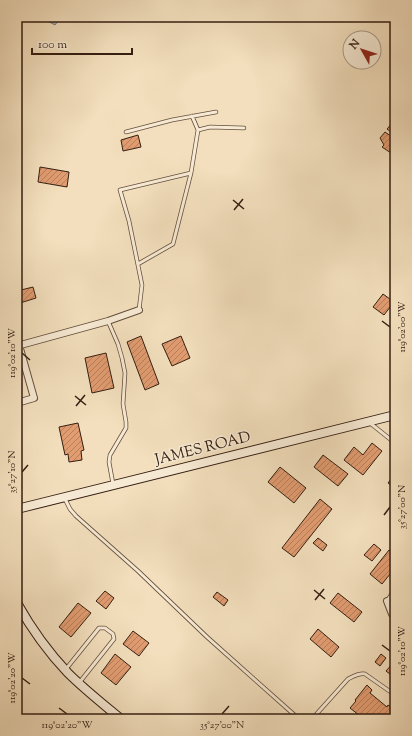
<svg xmlns="http://www.w3.org/2000/svg" width="412" height="736" font-family="'Sorts Mill Goudy',serif">
<style>
.water{fill:#a2b9bd;stroke:#767b79}
.building{fill:url(#building-hatch);stroke:#341e12}
.lines{fill:none;stroke-linecap:round;stroke-linejoin:round}
.lane-casing{stroke:#644e3d;stroke-width:4.5}
.street-casing{stroke:#644e3d;stroke-width:8}
.secondary-casing{stroke:#341e12;stroke-width:10}
.lane{stroke:#f7ead4;stroke-width:3}
.street{stroke:#f7ead4;stroke-width:6}
.secondary{stroke:#f7ead4;stroke-width:8}
.ticks{fill:none;stroke:#341e12;stroke-width:1.5}
.labels{text-anchor:middle;dominant-baseline:central;stroke-width:3;stroke-linejoin:round;paint-order:stroke}
.street-label{font-size:15px;fill:#341e12;stroke:#f7ead4}
.neatline{fill:none;stroke:#341e12;stroke-width:1.5}
.ticks-label{font-size:10px;text-anchor:middle;fill:#341e12}
</style>
<defs>
<pattern id="building-hatch" width="6" height="6" patternUnits="userSpaceOnUse"><rect width="6" height="6" fill="#e19c70"/><path d="M-1 1l2-2M0 6l6-6M5 7l2-2" fill="none" stroke="#b77f5b"/></pattern>
</defs>
<rect width="100%" height="100%" fill="#f3dfbd"/>
<filter id="stains"><feTurbulence type="fractalNoise" baseFrequency=".005" numOctaves="4"/><feColorMatrix values="0 0 0 0 .2 0 0 0 0 .09 0 0 0 0 .02 0 0 0 .5 -.17"/></filter>
<radialGradient id="worn" r=".72"><stop offset=".6" stop-color="#630" stop-opacity="0"/><stop offset="1" stop-color="#630" stop-opacity=".3"/></radialGradient>
<!-- water -->
<path class="water" d="M42,17H61L55,25L42,18Z"/>
<!-- building -->
<path class="building" d="M395,120V135L387,129Z
M385,132L395,139V148L391,153L382,147L384,145L380,138Z
M138,135L141,147L123,151L121,140Z
M40,167L69,172L67,187L38,182Z
M33,287L36,298L17,304V291Z
M383,294L394,302L384,315L373,307Z
M141,336L159,384L145,390L127,342Z
M181,336L190,358L172,366L162,344Z
M106,353L114,388L92,393L85,358Z
M78,423L84,450L81,451L82,460L69,462L68,454L65,455L59,427Z
M372,443L382,451L363,475L344,460L354,447L363,455Z
M323,455L348,474L338,486L314,467Z
M280,467L306,488L294,503L268,482Z
M395,474V488L388,483Z
M320,499L332,509L294,557L282,548Z
M318,538L327,545L323,551L313,543Z
M374,544L381,550L372,561L364,555Z
M389,550L395,555V568L382,584L370,574Z
M105,591L114,598L106,609L96,601Z
M217,592L228,600L224,606L213,597Z
M338,593L362,612L354,622L330,603Z
M78,603L91,613L71,637L59,627Z
M318,629L339,647L331,657L310,639Z
M133,631L149,643L139,656L123,644Z
M115,654L131,667L116,685L101,673Z
M381,654L386,658L380,666L375,662Z
M394,662H395V678L386,671Z
M367,685L372,690L370,693L387,707L388,705L395,710V713L389,719H364L350,708L356,701L355,700Z"/>
<g class="lines">
<!-- lane casing -->
<g class="lane-casing">
<path id="lane" d="M192,116L198,130
M126,132L172,120L216,112
M138,264L173,244L191,173
M139,310L142,285L129,221L120,190L191,173L198,130L210,127L244,128
M108,321L118,344L122,358L125,373L123,404L126,422V428L110,455L109,462L113,484
M370,423L395,443
M65,499L70,509L76,516L138,571L207,637L299,719
M387,601L395,589
M66,669L99,628H105L113,634L114,639L79,683
M312,719L348,679C354,676 359,673 365,674L395,695"/>
</g>
<!-- street casing -->
<g class="street-casing">
<path id="street" d="M17,346L108,321L139,310
M17,403L34,398L19,345
M387,601L392,614L395,616"/>
</g>
<!-- secondary casing -->
<g class="secondary-casing">
<path id="secondary" d="M17,509L395,415
M17,603C31,628 48,652 68,673C84,689 103,704 121,719"/>
</g>
<!-- lane -->
<use href="#lane" class="lane"/>
<!-- street -->
<use href="#street" class="street"/>
<!-- secondary -->
<use href="#secondary" class="secondary"/>
</g>
<!-- ticks -->
<path class="ticks" d="M233,200L244,209M234,210L243,199M382,321L390,327M22,353L30,360M75,396L86,405M76,406L85,395M22,472L28,465M384,515L390,507M314,590L325,599M315,600L324,589M382,645L390,651M22,678L30,684M59,708L67,714M222,714L229,706"/>
<g class="labels">
<!-- street labels -->
<g class="street-label">
<text transform="translate(203 449) rotate(-14)">JAMES ROAD</text>
</g>
</g>
<!-- margin -->
<rect width="412" height="736" fill="none" stroke="#f3dfbd" stroke-width="44"/>
<!-- north arrow -->
<g transform="translate(362 50) rotate(309)"><circle r="19" fill="#f7ead4" stroke="#a99886"/>
<path d="M0-3L7 15L0 10L-7 15Z" fill="#8f2418"/>
<text y="-6" font-size="11" font-weight="bold" text-anchor="middle" fill="#341e12">N</text>
</g>
<!-- scale -->
<path d="M32 48v6h100v-6" fill="none" stroke="#341e12" stroke-width="2"/>
<text x="38" y="48" font-size="12" fill="#341e12" stroke="#f7ead4" stroke-width="3" paint-order="stroke">100 m</text>
<rect x="22" y="22" width="368" height="692" class="neatline"/>
<g class="ticks-label">
<text transform="translate(401 327) rotate(-90)" y="4">119°02'00"W</text>
<text transform="translate(11 353) rotate(-90)" y="4">119°02'10"W</text>
<text transform="translate(11 472) rotate(-90)" y="4">35°27'10"N</text>
<text transform="translate(401 507) rotate(-90)" y="4">35°27'00"N</text>
<text transform="translate(401 651) rotate(-90)" y="4">119°02'10"W</text>
<text transform="translate(11 678) rotate(-90)" y="4">119°02'20"W</text>
<text x="67" y="728">119°02'20"W</text>
<text x="222" y="728">35°27'00"N</text>
</g>
<rect width="100%" height="100%" filter="url(#stains)"/>
<rect width="100%" height="100%" fill="url(#worn)"/>
</svg>
